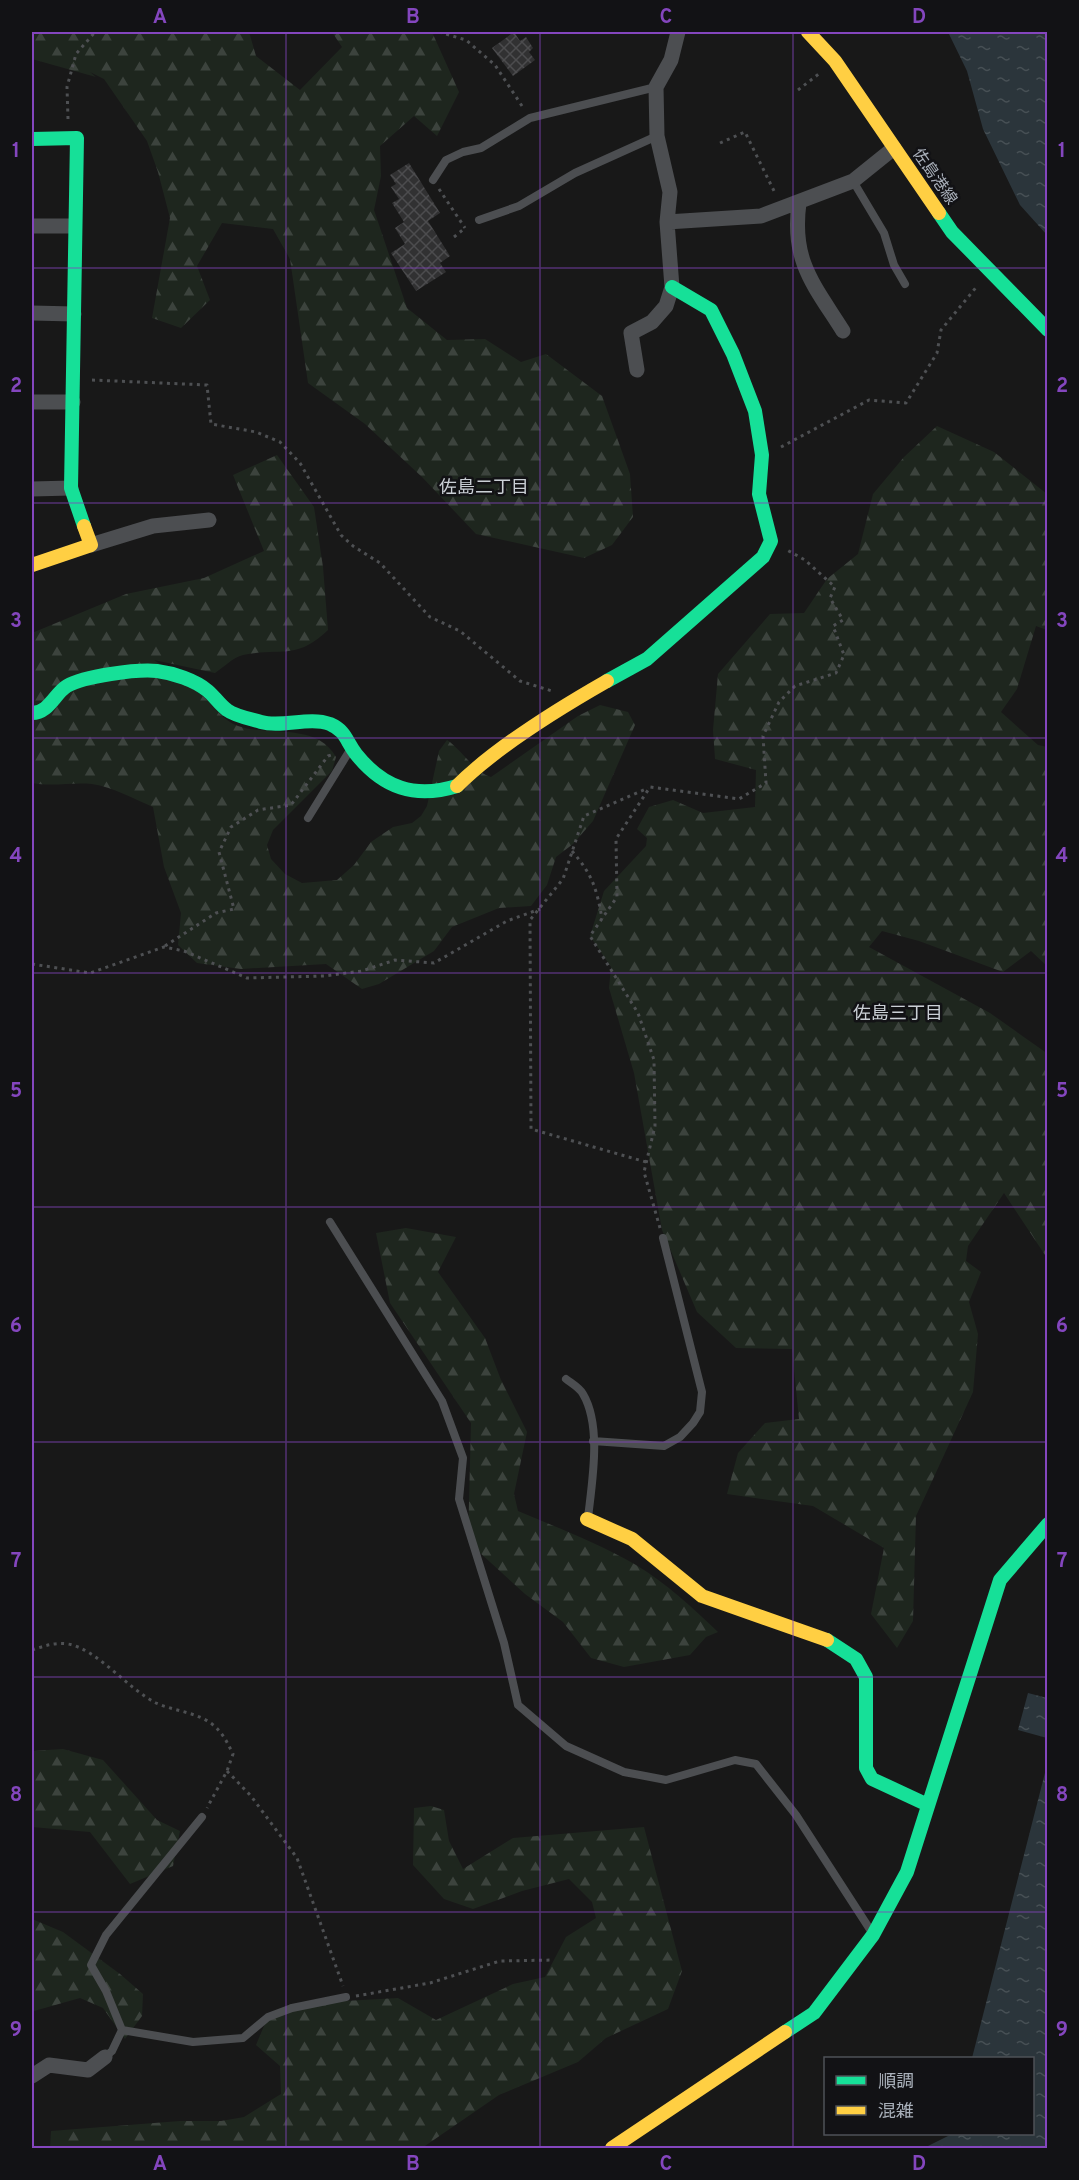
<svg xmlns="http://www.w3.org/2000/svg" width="1079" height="2180" font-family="Overpass,'Noto Sans JP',sans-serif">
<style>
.forest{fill:url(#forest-firs)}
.water{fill:url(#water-ripples)}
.building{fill:url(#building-cross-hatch)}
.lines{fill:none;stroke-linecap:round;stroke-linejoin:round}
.path{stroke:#4e5053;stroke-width:3;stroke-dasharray:3 4.5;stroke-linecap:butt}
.lane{stroke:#4c4e51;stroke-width:8}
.street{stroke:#4c4e51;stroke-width:15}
.fast{stroke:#16e098;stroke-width:14}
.slow{stroke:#ffcf43;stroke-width:14}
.grid{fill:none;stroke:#8446be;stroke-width:1.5;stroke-opacity:0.55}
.labels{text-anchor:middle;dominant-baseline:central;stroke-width:5;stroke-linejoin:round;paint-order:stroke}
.street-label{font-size:16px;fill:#a9b0ba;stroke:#121215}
.neighbourhood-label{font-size:18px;fill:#cacfd5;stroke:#121215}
.neatline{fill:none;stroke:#8446be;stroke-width:2}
.grid-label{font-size:20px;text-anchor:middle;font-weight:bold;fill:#8446be}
</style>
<defs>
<pattern id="forest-firs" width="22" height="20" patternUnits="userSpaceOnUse" patternTransform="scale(1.5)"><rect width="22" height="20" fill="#1e261e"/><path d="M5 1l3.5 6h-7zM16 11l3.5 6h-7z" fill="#3c433d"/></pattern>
<pattern id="water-ripples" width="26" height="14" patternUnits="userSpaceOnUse" patternTransform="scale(1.5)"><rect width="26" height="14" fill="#2b353b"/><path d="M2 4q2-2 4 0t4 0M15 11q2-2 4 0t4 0" fill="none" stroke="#475055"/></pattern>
<pattern id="building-cross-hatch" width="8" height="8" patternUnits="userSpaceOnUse" patternTransform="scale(1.5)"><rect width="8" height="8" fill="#313132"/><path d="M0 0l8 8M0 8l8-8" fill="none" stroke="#4c4c4e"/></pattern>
</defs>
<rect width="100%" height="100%" fill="#181818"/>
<!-- forest -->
<path class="forest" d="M32,32H249L256,56L300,90L342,47L332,32H432L459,92L437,136L414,116L380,146L381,176L374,210L407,308L447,340L485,339L521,362L546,354L602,396L630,474L633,517L612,545L584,558L476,534L422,477L365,424L308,383L290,259L273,229L222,223L197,266L210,300L181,328L152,318L170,218L158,172L147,141L104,79L90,72L96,77L32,59Z
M937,426L994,452L1047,494V630L1036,626L1017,689L1001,712L1038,745L1047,747V966L1031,951L1003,972L919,941L882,931L869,947L990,1013L1048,1054L1047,1258L1004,1193L968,1246L966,1261L981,1272L969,1302L978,1334L973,1392L916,1516L913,1621L897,1648L871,1614L884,1548L813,1506L727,1494L738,1453L765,1423L799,1419L792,1349L736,1348L697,1312L662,1230L634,1073L609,988L611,967L590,936L604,891L646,846L647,838L637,829L649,807L673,800L703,813L755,807L756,770L715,759L713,730L718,674L770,614L804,613L827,579L858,554L873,494L904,457Z
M277,455L314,507L323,567L328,630C296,661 280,647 243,655C233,657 223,668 215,673L154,660C171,672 188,683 203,696C214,706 223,721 238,726C269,737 316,722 336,757L332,771L273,830L267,845L271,859L285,874L302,883L337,880L354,865L371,842L393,827L412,823L421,816L427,806L439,751L447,740C462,750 475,773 491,777L578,716L600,705L628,712L635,725L593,821L573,844L556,857L547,885L531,906L499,908L452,927L434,951L379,984L362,989L326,964L241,969L197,963L178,945L181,913L164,867L153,807C134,799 113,787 92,784C72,782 52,787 32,783V633L126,594L204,578L264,551L233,475Z
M406,1228L456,1237L438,1272L485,1338L501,1380L527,1432L514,1494L518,1511C558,1528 598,1543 636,1565C666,1583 693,1608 718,1632L706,1637L690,1655L624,1667L591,1658L563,1622L525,1594L468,1542L471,1423L390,1303L376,1233Z
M63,1749L103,1760L157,1820L180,1831L173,1866L130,1884L90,1832L32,1827V1751Z
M431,1806L444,1810L449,1841L463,1869L513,1838L644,1827L682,1971L668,2009L606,2038L578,2062L499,2095L422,2148H50L51,2131L180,2121H221L244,2117L281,2094L280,2066L256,2045L269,2014L291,2004L398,1998L436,2020L513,1984L545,1977L566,1937L596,1918L592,1902L569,1879L522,1891L473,1909L444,1899L413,1865L414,1808Z
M32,1919L63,1932L120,1974L143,1994L142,2016L125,2039L103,2008L80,1998L34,2011L32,2009Z"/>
<!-- water -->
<path class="water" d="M948,32H1047V235L1020,205L983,129L967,71Z
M1028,1693L1047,1698V1738L1018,1730Z
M1047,1765V2148H924L952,2134H1032V2058H972Z"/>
<!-- building -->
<path class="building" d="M514,32L520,41L526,37L533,48L529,52L535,60L513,76L492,48Z
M409,163L440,213L428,221L450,256L440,263L446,272L416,291L391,253L405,244L395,228L404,222L392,203L399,199L391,187L396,184L390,175Z"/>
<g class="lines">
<!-- path -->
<path class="path" d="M439,32L466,40L495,65L524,109
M798,90L820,73
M68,119L67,87L76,54L95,32
M720,143L745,132L775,193
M439,189L465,228
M454,237L465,228
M92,380L207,385L211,424L256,432L280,442L300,463L341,535L353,546L380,563L430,617L460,631L520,681L552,691
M781,447L869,400L906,403L937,353L941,330L978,285
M572,851C592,874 597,889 602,919
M165,946L216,913L234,909L219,852L231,827L258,810L291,805L328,756L334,754
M32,964L90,973L164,947L184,951L247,978L324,976L362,971L395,960L434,963L507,921L540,909
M646,1162L531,1129L530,920L563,879L584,816L648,788
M660,1228L644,1172L655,1126L654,1060L638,1013L590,936L617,897L616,839L650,787L739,799L766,783L763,736L779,702L795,686L836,673L844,655L833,626L843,620L830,598L835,587L805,560L787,550
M32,1650C44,1646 55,1642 68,1644C97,1649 128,1689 156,1703C174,1711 196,1712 212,1724C223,1733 227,1742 233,1754L227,1771L207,1808
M227,1771L251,1796L297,1858L343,1986
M356,1996L430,1983L500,1961L554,1960"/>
<!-- lane -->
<path class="lane" d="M433,180L446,160L463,152L481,148L530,118L656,87
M853,181L884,233L894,265L905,284
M479,220L519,206L575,173L657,136
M308,818L350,750
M330,1222L442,1401L463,1458L459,1499L504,1643L518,1705L566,1746L624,1772L666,1780L735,1760L756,1764L796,1815L871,1931
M566,1379C571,1383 580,1388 583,1394C602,1426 592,1482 588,1518
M593,1441L664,1446L680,1437L693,1423L700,1412L702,1392L663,1238
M122,2030L193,2042L243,2038L268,2017L292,2008L346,1997
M105,2057L112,2051L122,2030L106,1991L91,1965L106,1935L202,1817"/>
<!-- street -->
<path class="street" d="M799,203C791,261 814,285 843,331
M667,222L761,216L853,181L894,148
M32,226H73
M32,313L74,314
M637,370L631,333L652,322L666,306L672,287L667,222L670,192L657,136L656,87L671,60L678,32
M32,402H73
M32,489L71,488
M91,545L153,526L209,520
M32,2076L49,2065L88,2070L105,2057"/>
<!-- fast -->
<path class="fast" d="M32,139L77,138L71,488L84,526
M939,213L952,232L1048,330
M607,681L647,659L763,557L771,541L759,494L762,455L755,411L733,354L711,310L672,287
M32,713C49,713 55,693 67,686C84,676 137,669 157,671C173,673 195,680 208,691C214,696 220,705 227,710C235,716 251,719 261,722C282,728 309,716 330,724C346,731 346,741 356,754C383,788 415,799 457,786
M827,1640L856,1659L866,1677V1768L872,1779L928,1805
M785,2032L814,2013L873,1935L907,1872L1000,1580L1048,1524"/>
<!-- slow -->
<path class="slow" d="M808,32L835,61L939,213
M32,565L91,545L84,526
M457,786C496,747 558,709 607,681
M587,1519L632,1539L702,1596L827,1640
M612,2148L785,2032"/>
</g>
<!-- grid -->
<path class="grid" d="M286,32V2148M540,32V2148M793,32V2148M32,268H1048M32,503H1048M32,738H1048M32,973H1048M32,1207H1048M32,1442H1048M32,1677H1048M32,1912H1048"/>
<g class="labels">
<!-- street labels -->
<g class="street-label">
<text transform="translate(934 177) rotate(55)">佐島港線</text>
</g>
<!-- neighbourhood labels -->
<g class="neighbourhood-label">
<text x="484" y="488">佐島二丁目</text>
<text x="898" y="1014">佐島三丁目</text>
</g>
</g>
<!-- border -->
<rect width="1079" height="2180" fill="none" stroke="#121215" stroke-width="66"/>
<!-- legend -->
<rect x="824" y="2057" width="210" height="78" fill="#121215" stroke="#4e5157" stroke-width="1.5"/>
<rect x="836" y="2076" width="30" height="9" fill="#16e098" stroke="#4e5157" stroke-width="1.5"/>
<text x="878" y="2087" font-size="18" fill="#a9b0ba">順調</text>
<rect x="836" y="2106" width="30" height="9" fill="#ffcf43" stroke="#4e5157" stroke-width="1.5"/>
<text x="878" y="2117" font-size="18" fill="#a9b0ba">混雑</text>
<rect x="33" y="33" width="1013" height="2114" class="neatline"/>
<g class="grid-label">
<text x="160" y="23">A</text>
<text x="413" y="23">B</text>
<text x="666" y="23">C</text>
<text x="919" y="23">D</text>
<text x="16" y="157">1</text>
<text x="1062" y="157">1</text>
<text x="16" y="392">2</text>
<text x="1062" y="392">2</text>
<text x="16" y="627">3</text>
<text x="1062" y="627">3</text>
<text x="16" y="862">4</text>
<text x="1062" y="862">4</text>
<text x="16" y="1097">5</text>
<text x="1062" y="1097">5</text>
<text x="16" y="1332">6</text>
<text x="1062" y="1332">6</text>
<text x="16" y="1567">7</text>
<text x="1062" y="1567">7</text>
<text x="16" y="1801">8</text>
<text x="1062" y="1801">8</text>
<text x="16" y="2036">9</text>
<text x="1062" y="2036">9</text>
<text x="160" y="2170">A</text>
<text x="413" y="2170">B</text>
<text x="666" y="2170">C</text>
<text x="919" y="2170">D</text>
</g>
</svg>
